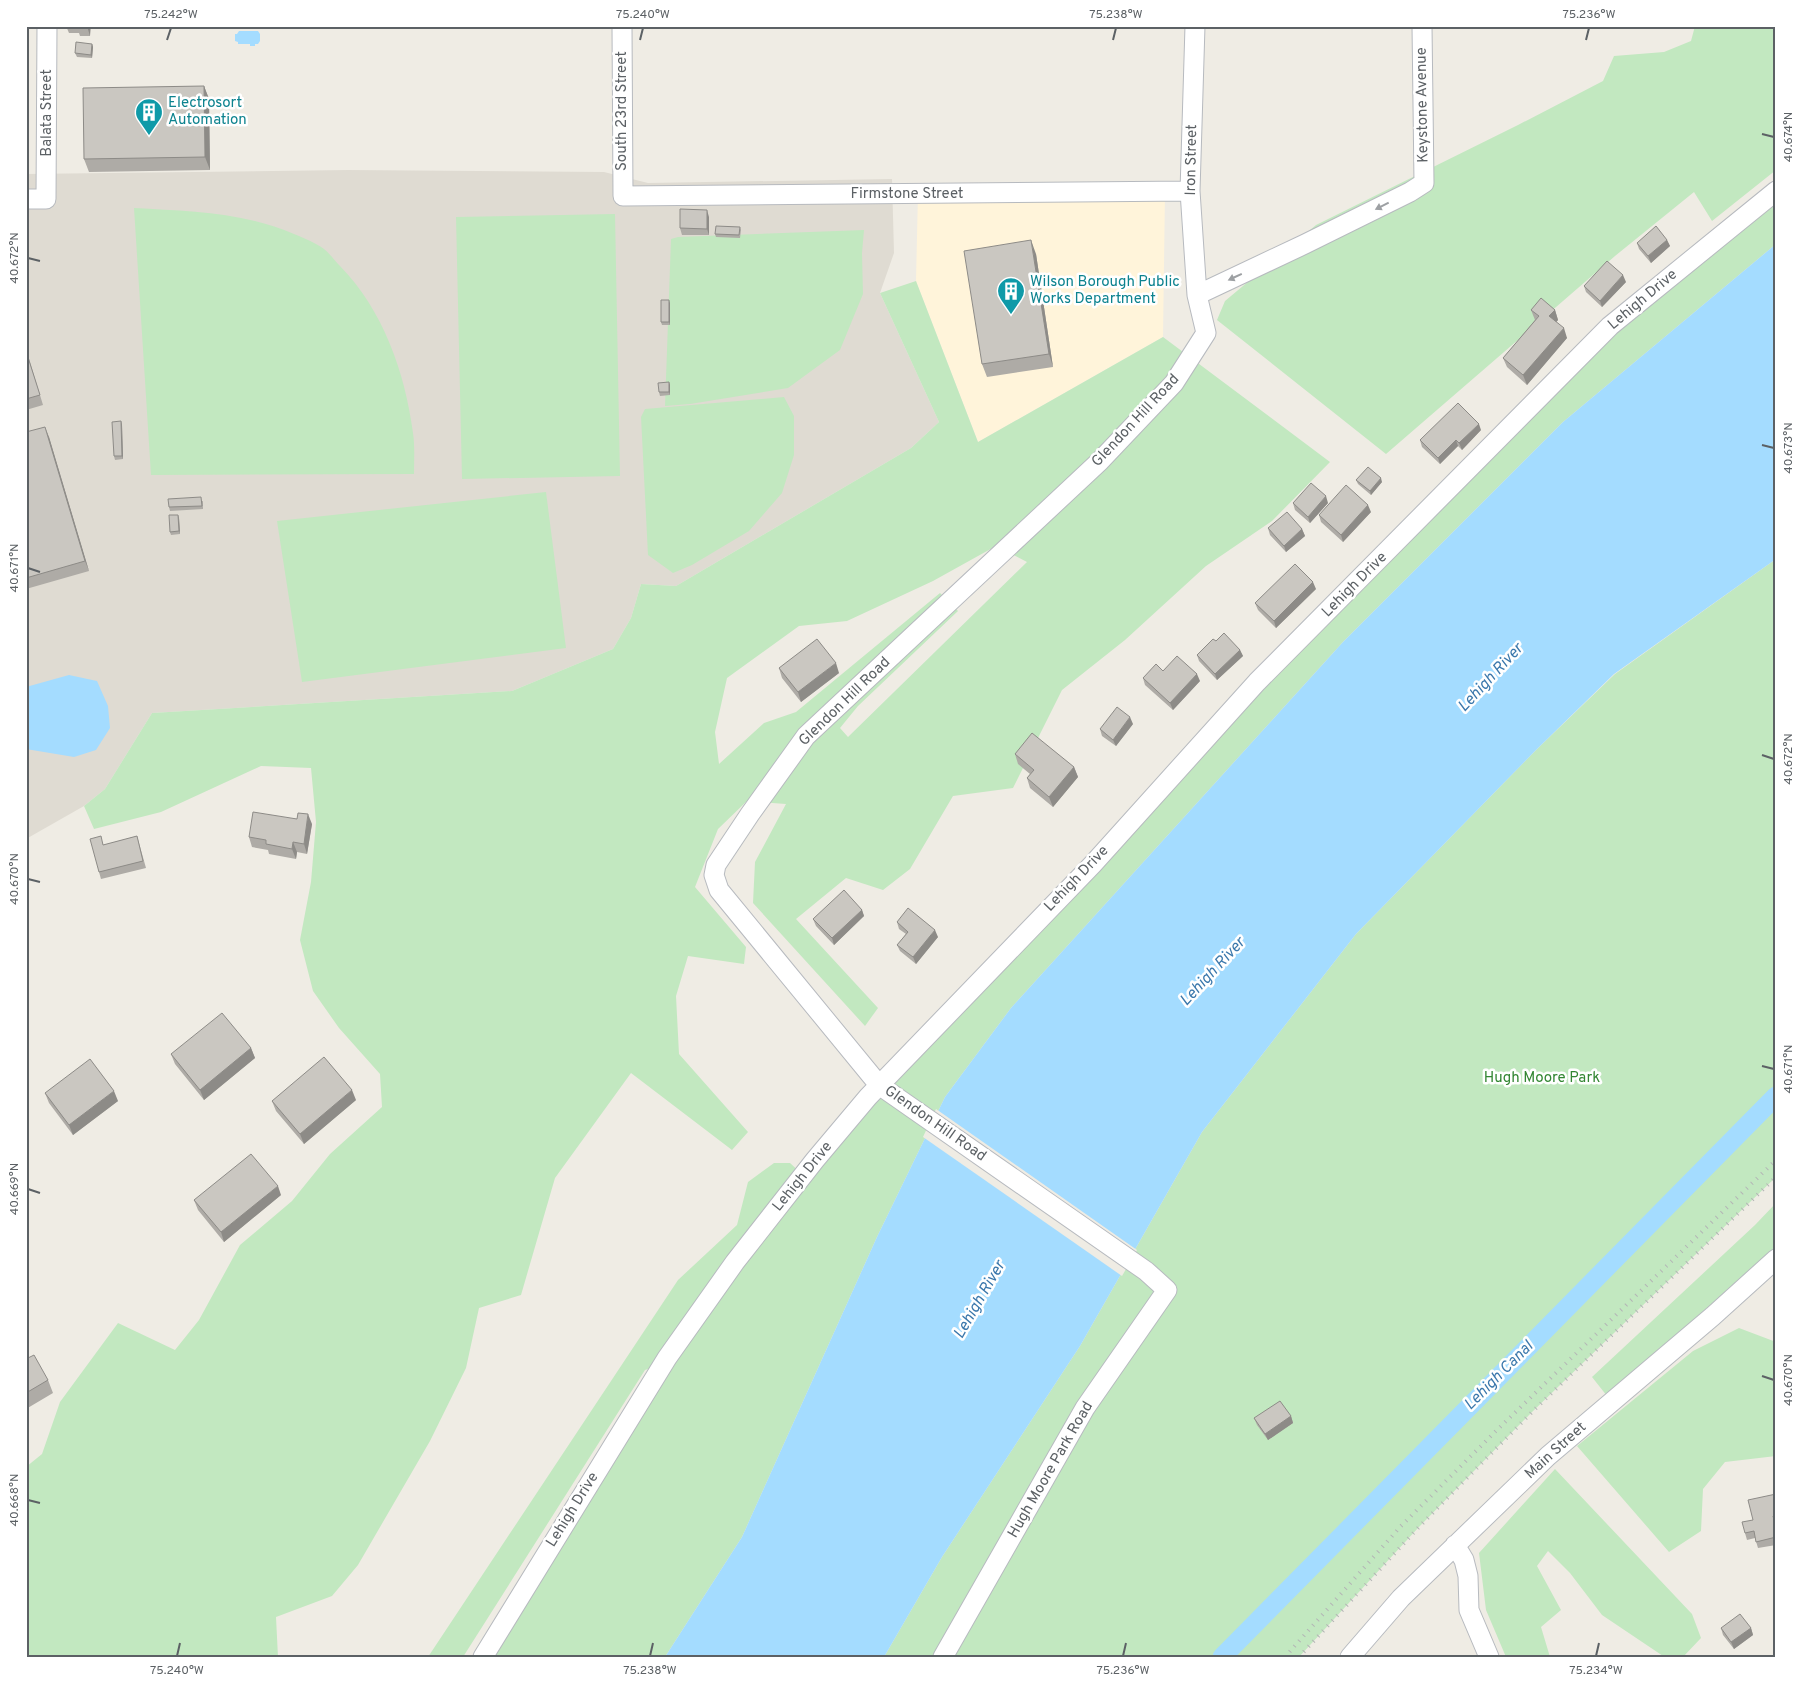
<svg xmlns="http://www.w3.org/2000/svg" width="1802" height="1683" font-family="Overpass,sans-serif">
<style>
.commercial{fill:#fff4da}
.education{fill:#dfdbd2}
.green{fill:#c2e8c0;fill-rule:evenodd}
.water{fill:#a4dcff}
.pier{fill:#efece4}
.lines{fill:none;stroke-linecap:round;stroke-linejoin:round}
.canal{stroke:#a4dcff;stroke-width:19}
.minor-casing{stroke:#b7babf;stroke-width:21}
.minor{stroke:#fff;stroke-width:19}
.rail{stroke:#b3b4b5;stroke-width:4;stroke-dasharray:1 6;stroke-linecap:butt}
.wall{fill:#aeaba6}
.shaded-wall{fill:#8d8b87}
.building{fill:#cac7c1;stroke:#8d8b87}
.oneway{fill:#9da0a3}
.ticks{fill:none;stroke:#5c6165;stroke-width:2}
.labels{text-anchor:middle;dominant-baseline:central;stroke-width:5;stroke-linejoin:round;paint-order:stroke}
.culture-label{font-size:15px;fill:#0d838f;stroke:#fff;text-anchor:start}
.street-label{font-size:15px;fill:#5c6165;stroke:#fff}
.park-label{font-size:15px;fill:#328632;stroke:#fff}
.water-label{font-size:16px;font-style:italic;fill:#3b78ac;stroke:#fff}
.neatline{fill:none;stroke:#5c6165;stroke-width:2}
.ticks-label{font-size:12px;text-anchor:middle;fill:#5c6165}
</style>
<rect width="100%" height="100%" fill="#efece4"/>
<!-- commercial -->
<path class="commercial" d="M1165,192L1163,337L978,442L916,281L918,193Z"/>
<!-- education -->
<path class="education" d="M348,170L604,172L648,183L892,179L894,253L880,293L939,422L911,448L676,586L641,584L631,618L613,649L512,691L152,713L105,789L84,806L26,839V174Z"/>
<!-- green -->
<path class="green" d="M1695,26H1776V170L1712,221L1694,192L1615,256L1386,454L1217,320L1225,301L1316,225L1518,125L1603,81L1614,56L1664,52L1691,41Z
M1776,191V244L1563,422L1343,642L1011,1008L945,1097L877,1237L742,1537L665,1657H483L663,1364L645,1370L463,1657H428L678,1280L737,1225L748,1182L774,1163H790L803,1175L868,1097L1610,326Z
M134,208C187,211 244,212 294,234C304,238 316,243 324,249C330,254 335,261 340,266C383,310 405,372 413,433C415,446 414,461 414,474L151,475Z
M615,214L620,476L462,479L456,217Z
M864,230L862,253L863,294L840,350L788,388L690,404L665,406L671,239L678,237Z
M916,281L978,442L1163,337L1330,462L1272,521L1206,566L1125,640L1062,690L1013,788L953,796L910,869L883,890L846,878L796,919L878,1008L865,1026L753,903L755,862L786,804L747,801L718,829L695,887L746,947L744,964L688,956L676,996L679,1054L748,1132L732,1150L631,1073L555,1178L521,1295L479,1308L466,1368L430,1441L358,1565L332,1596L276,1617L278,1657H26V1467L42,1454L60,1402L118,1323L175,1350L199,1320L240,1245L292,1201L330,1154L382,1107L380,1074L339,1028L313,991L300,940L311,882L316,822L311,768L261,766L161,812L94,829L84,806L105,789L152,713L512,691L613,649L631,618L641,584L676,586L911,448L939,422L880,293ZM996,546L1027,562L848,737L840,728L858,706L958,611L940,593L796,712L764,723L719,764L715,732L727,678L799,626L847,621L933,581Z
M784,397L794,416V455L782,493L749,531L692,565L673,573L648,555L641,417L645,409Z
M546,492L566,648L302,682L277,521Z
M1776,559V1177L1532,1412L1418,1528L1299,1657H884L942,1557L1080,1346L1202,1132L1356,934L1536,750L1615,674Z
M1776,1203V1247L1607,1396L1592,1377L1755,1225Z
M1739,1328L1776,1342V1456L1725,1462L1703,1489L1701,1531L1669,1552L1577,1446L1693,1351Z
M1555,1469L1692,1614L1701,1638L1683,1657L1663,1656L1602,1615L1570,1573L1548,1551L1537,1566L1561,1610L1541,1627L1550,1657H1506L1486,1610L1479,1553Z"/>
<!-- water -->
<path class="water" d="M239,31H258L260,34V41L258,44H255V46H250V44H238V42L235,41V34H237Z
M1776,244V559L1614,674L1536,750L1356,934L1202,1132L1080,1346L942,1557L884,1657H665L742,1537L877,1237L945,1097L1011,1008L1343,642L1563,422Z
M69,675L97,681L108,706L110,728L96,750L74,757L26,749V687Z"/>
<!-- pier -->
<path class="pier" d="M936,1109L1137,1250L1122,1276L923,1137Z"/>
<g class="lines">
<!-- canal -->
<path class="canal" d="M1222,1657L1776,1096"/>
<!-- minor casing -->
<g class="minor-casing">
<path id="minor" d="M622,26L623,196L1190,191
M26,199H46L47,26
M1197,295L1305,244L1410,192L1424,183L1422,26
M1455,1545L1464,1560L1468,1576L1469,1610L1489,1657
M483,1657L667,1358L735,1262L815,1160L868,1097L1093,864L1257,682L1610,326L1776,191
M943,1657L1085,1408L1167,1290L1146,1271L879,1085L719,890L714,875L716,865L750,814L806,736L1100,461L1174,383L1206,333L1197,295L1190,191L1195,26
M1350,1657L1401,1598L1548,1456L1713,1316L1776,1259"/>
</g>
<!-- minor -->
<use href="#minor" class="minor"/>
<!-- rail -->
<path class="rail" d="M1285,1657L1401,1526L1496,1431L1776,1160
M1299,1657L1418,1528L1532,1412L1776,1177"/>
</g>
<!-- wall -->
<path class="wall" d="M66,26H104V29L91,28L90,36H80L79,33H69Z
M92,44L93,47L92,58L77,57L75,53Z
M204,86L209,99L210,170L89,172L84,159Z
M709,217V235H682L680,228Z
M740,227L741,230L740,238L716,237L715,234Z
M1667,240L1670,246L1651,263L1639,249L1637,243Z
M1036,254L1053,367L987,377L982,364Z
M1626,282L1602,307L1586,292L1584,286Z
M670,303V325H662L661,322Z
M1531,310H1555L1558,320L1556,322L1567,338L1527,385L1507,367L1503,358L1535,320Z
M26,349L43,405L26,410Z
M669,382L670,385V395L660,396L659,392Z
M121,421L122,425L123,459L115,460L114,456Z
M1481,430L1462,450L1458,446L1440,464L1422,447L1420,440Z
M26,432L49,437L89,571L26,589Z
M1356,480L1382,482L1371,495L1358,484Z
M203,501V509L170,511L169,507Z
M1293,503H1328L1310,523L1295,510Z
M1371,512L1343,542L1321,522L1319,515Z
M178,515L179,518L180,534L171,535L170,532Z
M1268,528L1302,529L1305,536L1286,552L1270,535Z
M1316,589L1276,628L1258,610L1255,603Z
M1216,641L1240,650L1243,656L1217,680L1199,661L1197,655Z
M779,668L839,673L801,702L782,678Z
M1163,671L1200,681L1173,710L1145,685L1143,678Z
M1133,724L1116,746L1102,736L1100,729Z
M1015,754L1074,767L1078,777L1053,807L1030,788L1027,778L1030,774L1018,764Z
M312,824L307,854L297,852L296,859L269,854L268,850L252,847L249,837Z
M137,836L146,868L101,879L99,872L104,845Z
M862,910L864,916L834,945L816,926L813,919Z
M897,922L938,937L916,964L900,951L897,945L906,934L899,929Z
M251,1048L255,1058L204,1100L175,1064L171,1054Z
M45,1093L118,1101L73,1135L49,1103Z
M356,1100L304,1144L276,1111L272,1101Z
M281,1195L224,1242L198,1210L194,1200Z
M26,1359L48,1380L53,1393L26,1409Z
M1291,1416L1293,1423L1268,1440L1257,1425L1254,1418Z
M1776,1494V1545L1758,1548L1755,1538L1747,1540L1745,1533L1753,1520Z
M1721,1628H1751L1753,1635L1734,1649L1723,1635Z"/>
<!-- shaded-wall -->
<path class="shaded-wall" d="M87,26H90V36Z
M92,44L93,47L92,58L91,55Z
M204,86L209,99L210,170L205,157Z
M707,210L709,217V235L707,229Z
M1031,240L1036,254L1053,367L1049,354Z
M1667,240L1670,246L1651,263L1648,256Z
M1623,275L1626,282L1602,307L1600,301Z
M669,300L670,303V325L669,322Z
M1555,310L1558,320L1553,326L1549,316Z
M1564,328L1567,338L1527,385L1523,375Z
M669,382L670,385V395L669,392Z
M121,421L122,425L123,459L122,456Z
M1479,424L1481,430L1462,450L1459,443Z
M45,427L49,437L89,571L85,561Z
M1456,440L1458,446L1440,464L1438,458Z
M1381,478L1382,482L1371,495L1370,491Z
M1326,496L1328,503L1310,523L1308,517Z
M1368,505L1371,512L1343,542L1341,535Z
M178,515L179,518L180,534L179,531Z
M1302,529L1305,536L1286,552L1284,546Z
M1313,582L1316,589L1276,628L1274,621Z
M1240,650L1243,656L1217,680L1215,674Z
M836,663L839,673L801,702L798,692Z
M1197,674L1200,681L1173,710L1170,703Z
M1130,717L1133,724L1116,746L1113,740Z
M1074,767L1078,777L1053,807L1049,797Z
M308,814L312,824L307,854L304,844Z
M293,842L297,852L296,859L292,849Z
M862,910L864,916L834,945L832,938Z
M935,930L938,937L916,964L913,957Z
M251,1048L255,1058L204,1100L200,1090Z
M352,1090L356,1100L304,1144L300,1134Z
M114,1091L118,1101L73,1135L69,1125Z
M278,1186L281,1195L224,1242L221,1232Z
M1291,1416L1293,1423L1268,1440L1265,1434Z
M1751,1628L1753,1635L1734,1649L1731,1642Z"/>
<!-- building -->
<path class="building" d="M76,42L92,44L91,55L75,53Z
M204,86L205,157L84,159L83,88Z
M680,209L707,210V229L680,228Z
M716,226L740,227L739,235L715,234Z
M1656,226L1667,240L1648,256L1637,243Z
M1031,240L1049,354L982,364L964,251Z
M1607,261L1623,275L1600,301L1584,286Z
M1541,298L1555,310L1549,316L1564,328L1523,375L1503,358L1539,316L1531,310Z
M661,300H669V322H661Z
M26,351L40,395L26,399Z
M669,382V392H659L658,383Z
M1458,403L1479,424L1459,443L1456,440L1438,458L1420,440Z
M121,421L122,456H114L112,422Z
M45,427L85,561L26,578V432Z
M1368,467L1381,478L1370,491L1356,480Z
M1311,483L1326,496L1308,517L1293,503Z
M1346,485L1368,505L1341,535L1319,515Z
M201,497L202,506L169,507L168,499Z
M1287,512L1302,529L1284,546L1268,528Z
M169,515H178L179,531L170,532Z
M1295,564L1313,582L1274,621L1255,603Z
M1224,633L1240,650L1215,674L1197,655L1213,639L1216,641Z
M817,639L836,663L798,692L779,668Z
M1177,656L1197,674L1170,703L1143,678L1156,664L1163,671Z
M1117,707L1130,717L1113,740L1100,729Z
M1032,733L1074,767L1049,797L1027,778L1034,770L1015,754Z
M253,812L297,819L298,813L308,814L304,844L293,842L292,849L266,844V840L249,837Z
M101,836L103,845L137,836L143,861L99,872L90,839Z
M844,890L862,910L832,938L813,919Z
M908,908L935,930L913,957L897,945L908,932L897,922Z
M222,1013L251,1048L200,1090L171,1054Z
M324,1057L352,1090L300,1134L272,1101Z
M90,1059L114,1091L69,1125L45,1093Z
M251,1154L278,1186L221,1232L194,1200Z
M34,1355L48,1380L26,1393V1359Z
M1280,1401L1291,1416L1265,1434L1254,1418Z
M1776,1494V1516H1773L1776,1527V1537L1756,1542L1754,1531L1745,1533L1742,1522L1753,1520L1748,1500Z
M1740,1614L1751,1628L1731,1642L1721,1628Z"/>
<!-- one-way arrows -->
<defs><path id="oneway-solid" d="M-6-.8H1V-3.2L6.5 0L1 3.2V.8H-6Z" transform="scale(1.25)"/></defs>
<g class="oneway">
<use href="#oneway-solid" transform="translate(1382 206) rotate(153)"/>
<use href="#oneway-solid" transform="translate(1235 277) rotate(155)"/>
</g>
<!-- ticks -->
<path class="ticks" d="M167,40L171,28M640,40L643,28M1113,40L1116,28M1586,40L1589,28M1762,134L1774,137M28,258L40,261M1762,445L1774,448M28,568L40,572M1762,755L1774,759M28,879L40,882M1762,1066L1774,1069M28,1189L40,1193M1762,1376L1774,1380M28,1500L40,1503M177,1656L180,1643M650,1656L653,1643M1123,1656L1126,1643M1596,1656L1599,1643"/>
<!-- icons -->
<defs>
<g id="building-pin" transform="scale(1.4375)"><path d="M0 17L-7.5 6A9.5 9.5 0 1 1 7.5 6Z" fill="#0f9aa8" stroke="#fff"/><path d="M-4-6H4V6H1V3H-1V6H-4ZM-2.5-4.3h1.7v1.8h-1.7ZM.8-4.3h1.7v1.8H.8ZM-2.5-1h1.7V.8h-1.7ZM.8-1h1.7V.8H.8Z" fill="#fff"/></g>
</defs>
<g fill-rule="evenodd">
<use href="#building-pin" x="149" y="112"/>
<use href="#building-pin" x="1011" y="291"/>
</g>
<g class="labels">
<!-- culture labels -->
<g class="culture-label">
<text x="168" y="103">Electrosort<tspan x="168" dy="17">Automation</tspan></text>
<text x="1030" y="282">Wilson Borough Public<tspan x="1030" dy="17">Works Department</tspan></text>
</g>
<!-- street labels -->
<g class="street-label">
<text transform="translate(1423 105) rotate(-91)">Keystone Avenue</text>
<text transform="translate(622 111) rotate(-90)">South 23rd Street</text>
<text transform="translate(47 113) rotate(-90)">Balata Street</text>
<text transform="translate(1192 160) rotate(-89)">Iron Street</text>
<text x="907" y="194">Firmstone Street</text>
<text transform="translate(1643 300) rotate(-40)">Lehigh Drive</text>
<text transform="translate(1136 421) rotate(-47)">Glendon Hill Road</text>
<text transform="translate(1355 585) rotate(-45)">Lehigh Drive</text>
<text transform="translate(845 702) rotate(-44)">Glendon Hill Road</text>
<text transform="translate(1077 879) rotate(-46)">Lehigh Drive</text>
<text transform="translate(935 1124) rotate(35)">Glendon Hill Road</text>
<text transform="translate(803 1177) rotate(-51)">Lehigh Drive</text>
<text transform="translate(1556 1451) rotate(-42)">Main Street</text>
<text transform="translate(1051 1470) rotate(-60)">Hugh Moore Park Road</text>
<text transform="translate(573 1510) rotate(-58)">Lehigh Drive</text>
</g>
<!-- park labels -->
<g class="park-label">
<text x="1542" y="1078">Hugh Moore Park</text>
</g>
<!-- water labels -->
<g class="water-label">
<text transform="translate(1491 678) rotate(-47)">Lehigh River</text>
<text transform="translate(1213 972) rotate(-47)">Lehigh River</text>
<text transform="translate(980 1300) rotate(-60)">Lehigh River</text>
<text transform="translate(1499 1376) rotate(-45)">Lehigh Canal</text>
</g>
</g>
<!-- border -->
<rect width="1802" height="1683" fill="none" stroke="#ffffff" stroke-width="55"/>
<rect x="28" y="28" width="1746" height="1628" class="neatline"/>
<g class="ticks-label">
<text x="171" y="18">75.242°W</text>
<text x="643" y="18">75.240°W</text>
<text x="1116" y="18">75.238°W</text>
<text x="1589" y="18">75.236°W</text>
<text transform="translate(1788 137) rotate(-90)" y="4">40.674°N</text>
<text transform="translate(14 258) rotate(-90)" y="4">40.672°N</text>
<text transform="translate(1788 448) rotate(-90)" y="4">40.673°N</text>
<text transform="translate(14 568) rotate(-90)" y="4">40.671°N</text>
<text transform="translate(1788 759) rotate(-90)" y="4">40.672°N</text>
<text transform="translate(14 879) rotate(-90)" y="4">40.670°N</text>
<text transform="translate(1788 1069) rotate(-90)" y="4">40.671°N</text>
<text transform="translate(14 1189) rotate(-90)" y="4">40.669°N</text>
<text transform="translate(1788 1380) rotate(-90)" y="4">40.670°N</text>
<text transform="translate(14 1500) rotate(-90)" y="4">40.668°N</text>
<text x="177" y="1674">75.240°W</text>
<text x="650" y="1674">75.238°W</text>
<text x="1123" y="1674">75.236°W</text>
<text x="1596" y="1674">75.234°W</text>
</g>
</svg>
